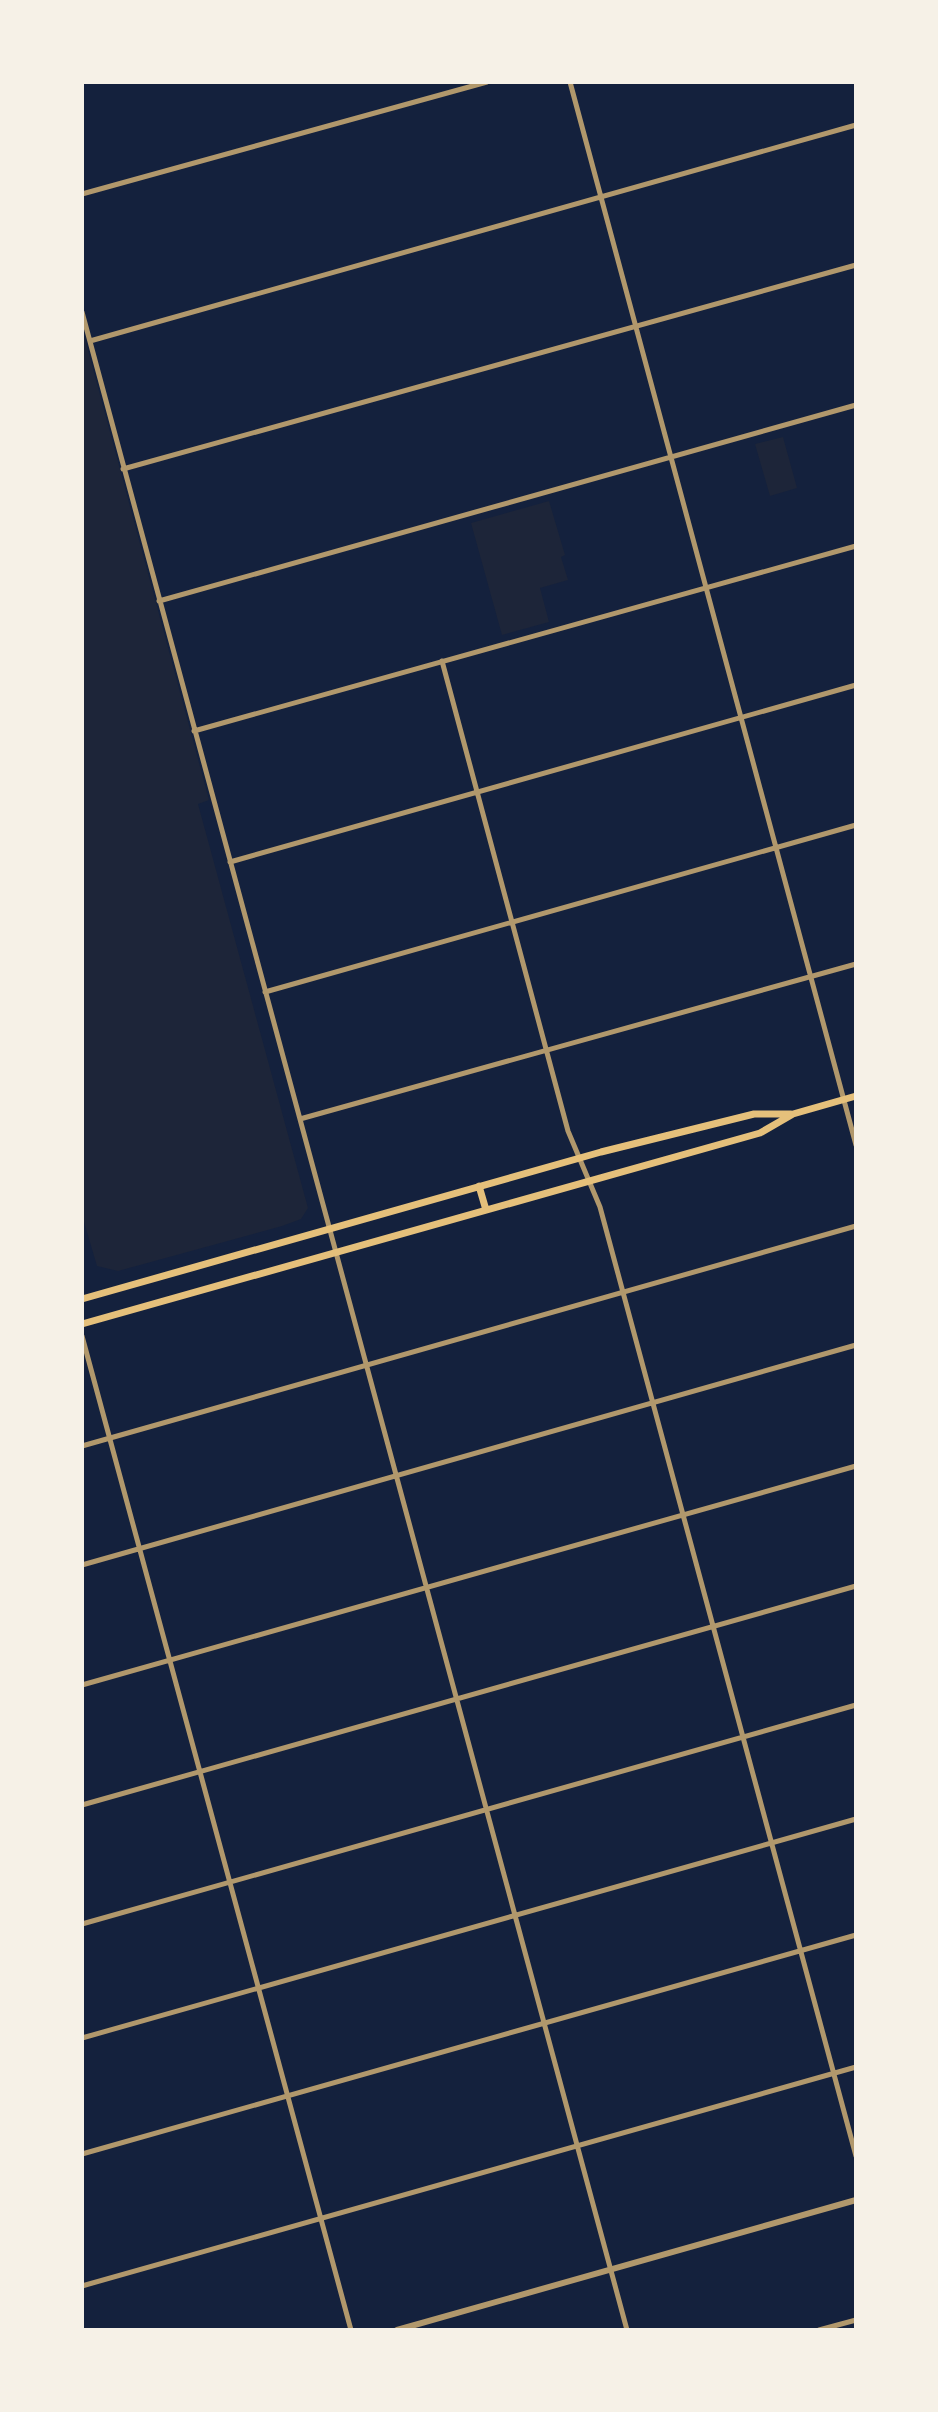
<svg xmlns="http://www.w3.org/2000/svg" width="938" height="2412" font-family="Arial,sans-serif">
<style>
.green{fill:#1d2539}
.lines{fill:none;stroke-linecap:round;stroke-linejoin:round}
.minor{stroke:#b1986c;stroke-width:5}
.tertiary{stroke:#b1986c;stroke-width:6}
.secondary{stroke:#e5c07b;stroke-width:7}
</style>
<rect width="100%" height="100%" fill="#14213d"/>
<!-- green -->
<path class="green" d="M82,328L209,800L198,804L308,1208L301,1219L282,1226L118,1271L97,1266L82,1215Z
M783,437L797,488L770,496L755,444Z
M549,501L565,555L561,557L568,580L540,588L549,622L502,635L471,523Z"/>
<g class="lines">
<!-- minor -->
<path class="minor" d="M570,82L856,1145
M82,194L487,82
M82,312L627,2330
M90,341L856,125
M123,469L856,265
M159,601L856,405
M442,661L568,1131L600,1207L856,2156
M194,731L856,546
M230,862L856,685
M265,992L856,825
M300,1119L856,964
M82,1336L351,2330
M82,1446L856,1226
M82,1565L856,1345
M82,1685L856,1466
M82,1805L856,1586
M82,1924L856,1705
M82,2038L856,1819
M82,2154L856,1935
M82,2286L856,2067
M819,2330L856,2320"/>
<!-- tertiary -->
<path class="tertiary" d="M397,2330L856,2200"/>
<!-- secondary -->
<path class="secondary" d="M479,1186L486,1210
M82,1299L601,1152L754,1114H791
M82,1324L760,1133L793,1114L856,1096"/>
</g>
<!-- border -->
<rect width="938" height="2412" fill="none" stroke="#f6f1e7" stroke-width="168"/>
</svg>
